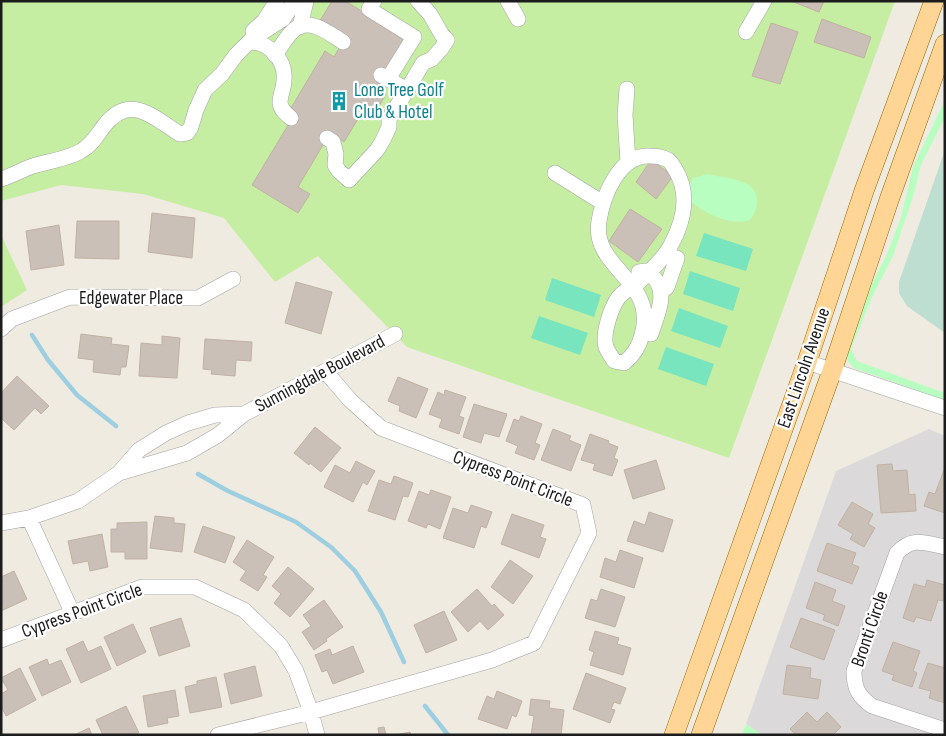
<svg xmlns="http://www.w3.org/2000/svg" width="946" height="736" font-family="'Sofia Sans Condensed',sans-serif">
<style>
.residential{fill:#dbd9d9}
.grass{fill:#c5eea2}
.wetland{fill:#bdded0}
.park{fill:#b9fec1}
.pitch{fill:#78e5be}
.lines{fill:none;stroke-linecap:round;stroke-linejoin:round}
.stream{stroke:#9dcfe0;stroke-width:4.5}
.building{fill:#cbc0b7;stroke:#c1b1a2}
.minor-casing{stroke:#a3a3a3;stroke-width:16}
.major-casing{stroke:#956800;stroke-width:20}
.minor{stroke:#fff;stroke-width:15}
.major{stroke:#ffd596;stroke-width:19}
.labels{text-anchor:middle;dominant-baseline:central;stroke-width:4.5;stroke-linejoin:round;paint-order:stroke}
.culture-label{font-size:19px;fill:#0d838f;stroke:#fff;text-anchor:start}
.street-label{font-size:19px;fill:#1c1c1c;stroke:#fff}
</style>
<rect width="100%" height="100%" fill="#efebe1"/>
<!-- residential -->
<path class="residential" d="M929,429L945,436V735H762L746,724L836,471Z"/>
<!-- grass -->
<path class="grass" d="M1,1H895L729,458L407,347L318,256L275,282L224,218L143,194L61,185L1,201Z
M1,235L27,290L1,307Z"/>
<!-- wetland -->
<path class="wetland" d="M945,150V333L907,306L899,293V282Z"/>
<!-- park -->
<path class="park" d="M945,100V117L921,165L913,197L893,256L872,297L851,349L857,361L945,393V400L854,368L848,361L844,348L854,319L887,254L901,217L913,167Z
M708,174C723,179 754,177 757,198C758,207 755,213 750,220C728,226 707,214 690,201L689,186L693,178Z
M746,724L762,735H742Z"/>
<!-- pitch -->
<path class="pitch" d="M704,233L753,249L746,271L696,256Z
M690,271L740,288L733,311L683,294Z
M552,278L601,295L594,317L545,300Z
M679,308L728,326L720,348L671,331Z
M539,316L588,333L580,355L531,338Z
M666,347L714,364L706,386L658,369Z"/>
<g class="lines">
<!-- stream -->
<path class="stream" d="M32,335L48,360L77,395L116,426
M198,474L228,491L296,522L331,547L355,571L381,612L404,662
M425,706L448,735"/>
</g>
<!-- building -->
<path class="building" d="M332,1H345L408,39L377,89L386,94L374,115L364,109L344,142L330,133L298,187L310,194L298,213L252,185L296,112L291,108L325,51L334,57L344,40L318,24Z
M791,1H824L819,12Z
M822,19L871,37L864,58L814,42Z
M771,23L798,32L780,84L752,76Z
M651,160L673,176L656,199L636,182Z
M630,209L662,229L638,262L609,241Z
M152,213L195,218L192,258L148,252Z
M77,221H119V259L75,258Z
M59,225L64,265L31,270L26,231Z
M296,282L332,292L321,334L285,323Z
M81,334L112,338L111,344L129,346L126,367H121L120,375L93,372L94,360L78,358Z
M162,336L180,338L177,378L139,376L141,343L162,345Z
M205,339L252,342L251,361L236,360L235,376L211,374L212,370L203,369Z
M17,376L49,406L41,414L35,408L14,430L1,418V393Z
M398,377L428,389L416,418L399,411L400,406L388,401Z
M445,390L466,397L459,416L464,418L459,434L439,427L442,419L429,414L438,392L444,395Z
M474,404L507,414L499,437L484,433L481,443L463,437Z
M521,416L542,424L535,443L540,445L534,460L515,453L518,446L506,441L514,419L519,421Z
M315,427L341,448L321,472L310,463L309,465L294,453Z
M553,429L571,436L569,440L581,445L571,471L541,460Z
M590,434L609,441L608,443L618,447L614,458L618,460L612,476L593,470L595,464L581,460Z
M656,460L665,489L633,499L624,470Z
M356,461L375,471L367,485L363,482L353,502L324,487L335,465L350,473Z
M892,464L893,471L907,470L909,495L915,494L916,511L881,513L877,465Z
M944,470L945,471V513L924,506L929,492L935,494Z
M394,476L413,483L408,497L403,496L395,520L368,511L379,480L391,484Z
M431,490L451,497L440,529L428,524L426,528L408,521L419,491L429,495Z
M852,502L873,514L868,524L875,528L864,547L850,539L853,534L838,525Z
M471,505L492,512L486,528L481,526L474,548L443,538L453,508L468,513Z
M649,512L673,520L663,552L627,541L634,521L645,525Z
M512,514L544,525L540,537L546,539L539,558L501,544Z
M155,516L174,518V523L185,524L182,552L150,548Z
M147,522V559H125V552H111V529H117V523Z
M203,526L235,537L225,563L194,552Z
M102,534L108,567L90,571L88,561L73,564L68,541Z
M247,540L274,557L263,575L267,577L258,591L240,580L246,571L233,562Z
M827,543L856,553L852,564L859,567L852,584L817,571Z
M620,550L643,558L634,588L600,577L605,558L616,562Z
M510,560L533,576L513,604L491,587Z
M288,567L314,589L290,617L274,603L281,594L272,586Z
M14,571L27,599L1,611V577Z
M927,580L945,585L944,601L938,600L931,621L916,617L914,622L903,618L914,584L925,587Z
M815,582L836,590L832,601L845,606L838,626L823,620L825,615L806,608Z
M477,589L492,606L494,604L504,615L488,630L480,621L468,632L451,612Z
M601,589L625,597L615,627L585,618L591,599L597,601Z
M324,600L343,627L326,639L327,641L314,650L302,632L311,626L303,615Z
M444,611L457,640L426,653L414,625Z
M181,618L190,646L159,656L150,628Z
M801,618L835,630L824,660L790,647Z
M133,624L146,652L117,666L104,637Z
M595,631L619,638L617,644L631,648L623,675L590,665L594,652L589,650Z
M83,641L88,652L101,646L111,669L81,683L66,649Z
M893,642L920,651L913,671L917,673L912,687L892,680L894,675L882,671Z
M353,646L364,672L333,684L327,670L322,672L315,655L330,649L332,655Z
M47,659L49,665L61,660L71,682L42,696L29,667Z
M928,663L945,668V703L929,698L931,691L919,688Z
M787,665L811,668L810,678L821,680L818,699L783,694Z
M255,666L262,696L231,704L224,674Z
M20,668L36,700L6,716L1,706V694L8,690L1,678Z
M586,673L626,688L620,704L614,702L611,709L615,710L610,723L573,709Z
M216,677L222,707L190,713L185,687L197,684V681Z
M175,690L179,716L167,718L168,723L148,727L143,696Z
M497,691L522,701L516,717L512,715L507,729L478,719L487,696L494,699Z
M531,699L550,701L549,708L564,710L561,735H531L534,716L529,715Z
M126,706L139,733L103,735L96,720Z
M807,712L817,722L827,712L841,727L833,735H796L790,729Z
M384,727L386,735H379L378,728Z
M89,728L92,735H74Z
M410,732L411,735H396Z"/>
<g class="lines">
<!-- minor casing -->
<g class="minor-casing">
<path id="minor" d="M374,1L369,9L414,37L388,79
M508,1L518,19
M300,27L306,1
M253,31L264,21L277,1
M746,32L764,1
M250,42C269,42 286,60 284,80C284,88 280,95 280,103C281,110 286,114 291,118
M275,55C281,47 287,35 295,29C310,17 330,34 343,42
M381,75L407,90L423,63L432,59L441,49L447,40L442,35L430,14L418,1
M627,89L625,115L628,162
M327,138L333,142L336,154L335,165L339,171L349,180L377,150L383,140L389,127V119L407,90
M555,173L603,203
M1,179C11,176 20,171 30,167C47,161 66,160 81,151C92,145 97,135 104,126C130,92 154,118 180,134L187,133L191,127L196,110L205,90L222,74L236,55L252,39L283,19L295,1
M639,272L646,271C648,273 653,276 655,279C668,295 656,317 651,334
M634,287C646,274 663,261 671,245C684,221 690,193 675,169C673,166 671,162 668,160C663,157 656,156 650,156C619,154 603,196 599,221C591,269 658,280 642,335C639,347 634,355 624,363L614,361C611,356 608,352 606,347C602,334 612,301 623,293C626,290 630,289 634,287
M661,292L667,287L677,258
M1,329L12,319L70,297L198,298L233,279
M807,362L945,408
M119,473L187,453L218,435L244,414L395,334
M29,518L72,612
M1,523L29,518L78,501L119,473L139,450L166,433L188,423L215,415L244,414
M945,547C924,543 913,536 897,553L854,671C854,688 858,696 872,706L945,730
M1,640L142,587H195L244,610L281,646L296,671L311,712L317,735
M218,735L311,712L492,660L534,643L589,533L583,505L381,428L350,400L326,372"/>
</g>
<!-- major casing -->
<g class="major-casing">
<path id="major" d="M674,735L807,362L864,191L934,1
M701,735L832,371L889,200L945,44"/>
</g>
<!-- minor -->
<use href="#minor" class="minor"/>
<!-- major -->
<use href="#major" class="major"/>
</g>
<!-- icons -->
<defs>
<g id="building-bare" transform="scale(1.5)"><path d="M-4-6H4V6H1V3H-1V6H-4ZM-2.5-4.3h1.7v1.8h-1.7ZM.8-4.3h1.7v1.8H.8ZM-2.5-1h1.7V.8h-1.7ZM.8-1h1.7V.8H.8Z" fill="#0f9aa8" stroke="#fff" stroke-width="2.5" paint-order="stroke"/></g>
</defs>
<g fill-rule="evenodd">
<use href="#building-bare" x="339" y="101"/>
</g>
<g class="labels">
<!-- culture labels -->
<g class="culture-label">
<text x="354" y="90">Lone Tree Golf<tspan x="354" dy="22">Club &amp; Hotel</tspan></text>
</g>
<!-- street labels -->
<g class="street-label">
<text x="131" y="298">Edgewater Place</text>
<text transform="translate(804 368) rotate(-71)">East Lincoln Avenue</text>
<text transform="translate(320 374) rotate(-28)">Sunningdale Boulevard</text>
<text transform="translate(513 479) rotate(21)">Cypress Point Circle</text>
<text transform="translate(82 611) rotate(-20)">Cypress Point Circle</text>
<text transform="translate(870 629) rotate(-71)">Bronti Circle</text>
</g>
</g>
<!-- border -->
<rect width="946" height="736" fill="none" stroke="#1c1c1c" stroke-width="5"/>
</svg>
